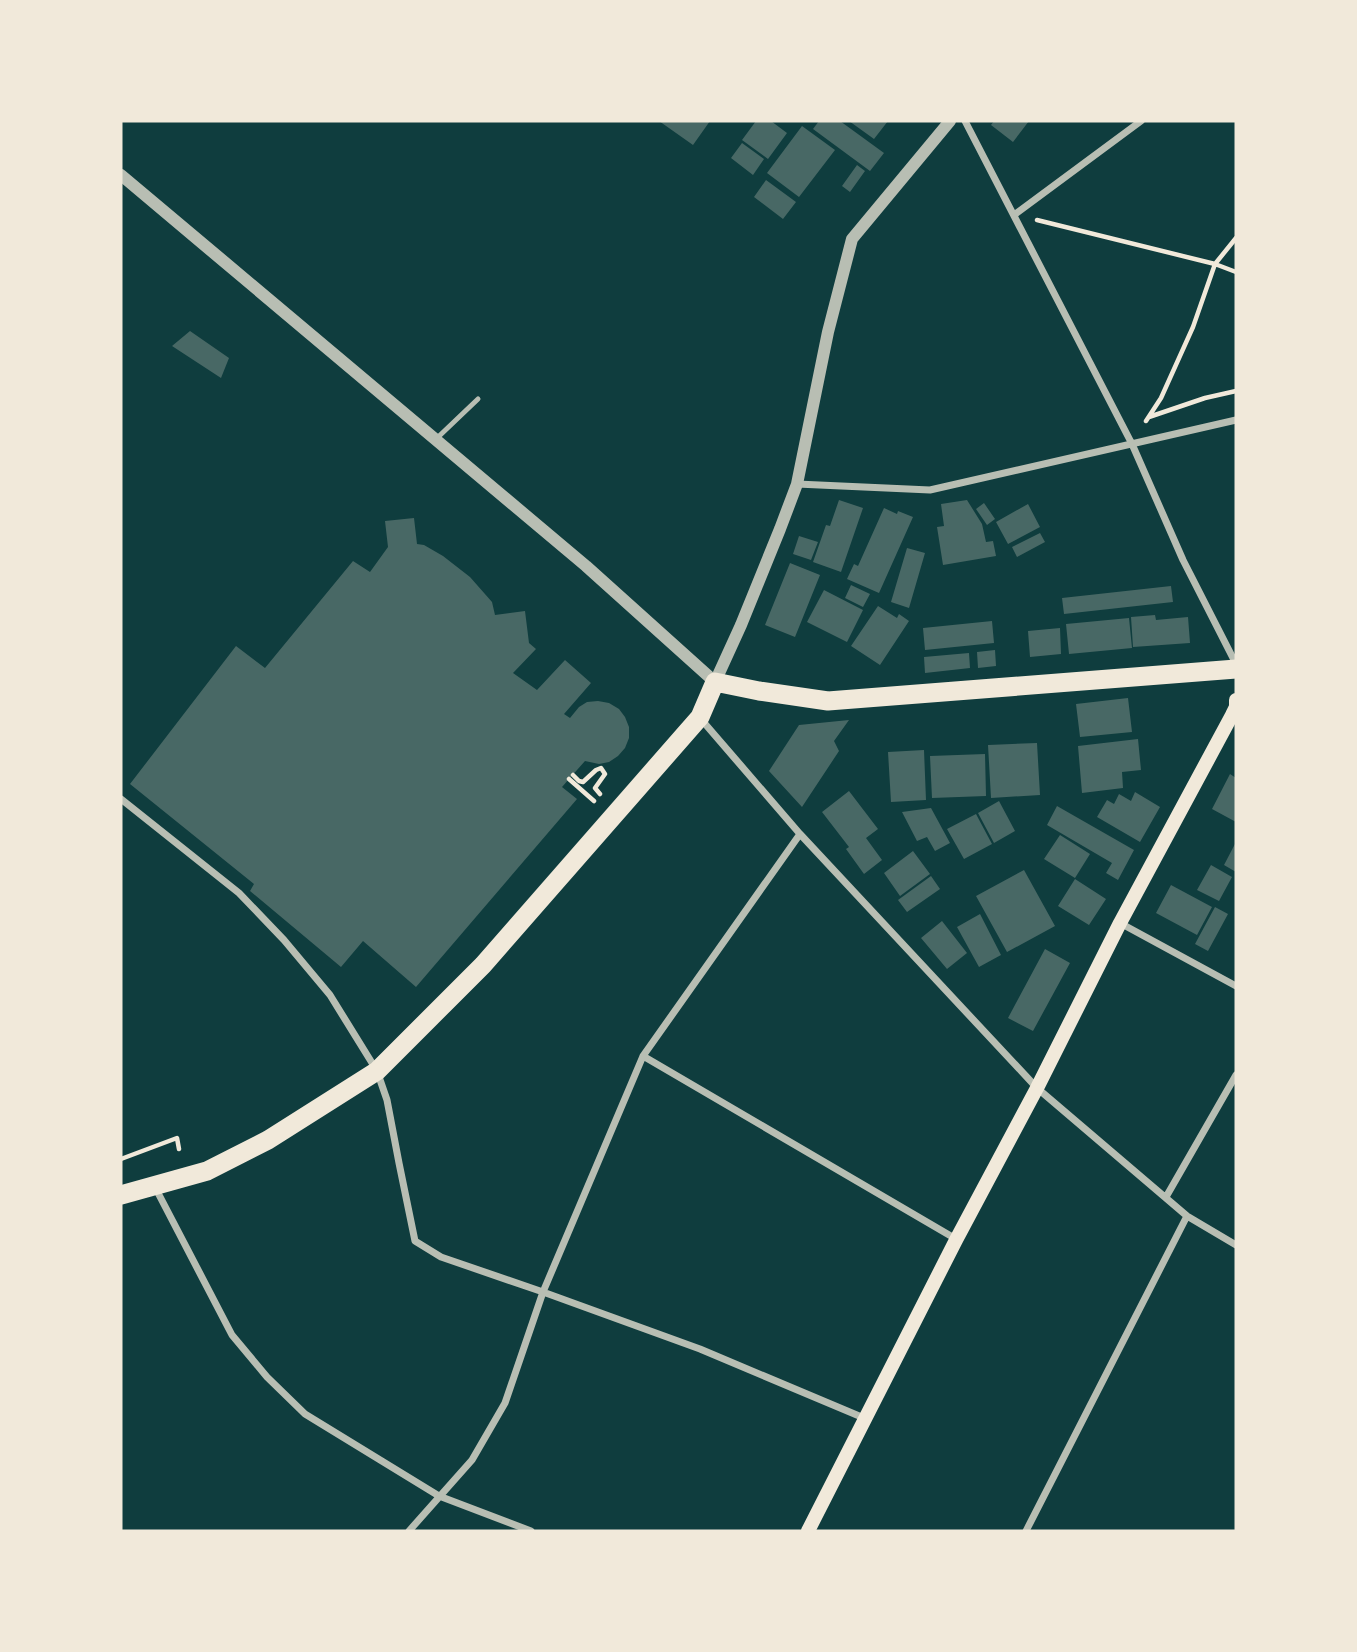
<svg xmlns="http://www.w3.org/2000/svg" width="1357" height="1652" font-family="Spectral,serif">
<style>
.building{fill:#486865}
.lines{fill:none;stroke-linecap:round;stroke-linejoin:round}
.path{stroke:#f1e9da;stroke-width:4.5}
.service{stroke:#b8beb3;stroke-width:5}
.minor{stroke:#b8beb3;stroke-width:7}
.tertiary{stroke:#b8beb3;stroke-width:12}
.secondary{stroke:#f1e9da;stroke-width:14}
.trunk{stroke:#f1e9da;stroke-width:19}
</style>
<rect width="100%" height="100%" fill="#0f3d3e"/>
<!-- building -->
<path class="building" d="M659,121H710L693,145Z
M756,121H771L787,133L768,159L742,140Z
M819,121H840L884,153L870,171L813,129Z
M849,121H888L874,139Z
M994,121H1029L1013,142L991,125Z
M802,126L835,150L799,197L767,173Z
M742,143L764,159L753,175L731,158Z
M857,165L865,171L850,192L842,186Z
M766,180L796,202L783,219L754,197Z
M190,331L229,358L221,378L172,346Z
M839,500L863,508L841,572L813,562L826,525L830,526Z
M967,500L982,524L986,542L993,541L996,556L943,565L937,527L944,526L941,504Z
M984,503L995,519L987,525L976,509Z
M1028,504L1040,527L1008,544L996,522Z
M884,508L897,514L898,511L913,517L879,593L847,579L854,564L858,566Z
M414,518L417,544L424,545L443,556L470,577L492,602L495,615L525,611L529,643L536,649L513,673L537,690L565,660L591,683L564,714L570,718L579,707L587,702L598,701L609,703L619,709L625,717L629,727V738L625,748L618,756L609,762L599,764L585,761L569,779L562,787L577,799L416,987L363,941L341,967L250,891L254,884L130,784L236,646L265,668L353,561L370,572L388,547L385,521Z
M1040,533L1045,542L1017,557L1012,547Z
M799,536L818,542L811,560L793,554Z
M907,548L925,553L909,608L891,602Z
M790,563L820,575L795,637L765,625Z
M851,585L870,594L863,607L845,598Z
M1171,586L1173,602L1064,614L1062,598Z
M824,590L863,610L847,642L807,622Z
M878,606L897,618L899,614L909,621L880,665L851,646Z
M1155,615L1156,620L1188,617L1190,643L1133,647L1131,617Z
M1129,618L1132,648L1069,654L1066,624Z
M992,621L994,643L925,650L923,628Z
M1060,628L1061,654L1030,657L1028,631Z
M995,650L996,666L978,668L977,652Z
M969,653L970,668L925,673L924,657Z
M1128,698L1132,732L1080,737L1076,704Z
M849,720L834,741L839,751L802,807L769,771L799,725Z
M1138,739L1141,770L1122,772L1123,788L1082,793L1078,746Z
M1037,743L1040,795L991,798L988,745Z
M924,750L926,800L891,802L888,752Z
M985,754L986,796L932,798L930,756Z
M1230,774L1236,778V822L1212,809Z
M849,791L878,829L866,838L882,860L864,874L846,849L849,847L822,812Z
M1135,792L1160,807L1140,842L1097,817L1107,800L1114,804L1119,794L1131,801Z
M999,801L1015,831L994,843L978,813Z
M1057,806L1134,850L1118,880L1106,873L1112,863L1047,825Z
M931,808L950,843L935,851L927,837L917,841L902,812Z
M976,814L992,844L964,859L947,829Z
M1060,835L1090,854L1075,878L1044,859Z
M1236,842V872L1224,865Z
M913,851L930,874L900,896L884,873Z
M1211,865L1232,877L1219,901L1197,890Z
M1024,870L1055,926L1007,952L976,896Z
M931,876L940,889L907,912L898,900Z
M1075,879L1106,899L1089,925L1058,906Z
M1171,885L1212,907L1197,935L1156,913Z
M1215,907L1228,914L1208,951L1195,944Z
M980,914L1001,955L979,967L957,927Z
M942,921L967,953L947,969L921,938Z
M1045,949L1070,963L1033,1031L1008,1018Z"/>
<g class="lines">
<!-- path -->
<path class="path" d="M1037,220L1215,264L1236,272
M1149,417L1205,398L1236,391
M1146,421L1161,398L1193,327L1215,264L1236,238
M573,775L579,781L583,782L596,770L601,768L605,774L595,788L600,794
M569,779L594,801
M121,1159L177,1138L179,1149"/>
<!-- service -->
<path class="service" d="M435,440L478,399"/>
<!-- minor -->
<path class="minor" d="M965,121L1132,444L1183,560L1236,664
M1014,215L1141,121
M797,484L930,490L1236,420
M700,718L800,834L1037,1088L1187,1216L1236,1245
M121,799L239,893L284,940L330,995L377,1071L387,1100L399,1163L415,1241L441,1257L543,1292L700,1349L864,1418
M1120,923L1236,986
M643,1056L956,1239
M156,1189L232,1335L267,1377L305,1414L439,1496L531,1531
M1166,1197L1236,1075
M409,1531L472,1460L505,1403L543,1292L643,1056L800,834
M1026,1531L1187,1216"/>
<!-- tertiary -->
<path class="tertiary" d="M121,175L586,566L715,682L741,625L780,529L797,484L828,332L852,239L950,121"/>
<!-- secondary -->
<path class="secondary" d="M808,1531L956,1240L1037,1088L1120,923L1232,715L1236,707V700"/>
<!-- trunk -->
<path class="trunk" d="M121,1195L207,1171L268,1140L377,1071L483,965L700,717L715,682L759,691L828,701L1236,669"/>
</g>
<!-- border -->
<rect width="1357" height="1652" fill="none" stroke="#f1e9da" stroke-width="245"/>
</svg>
